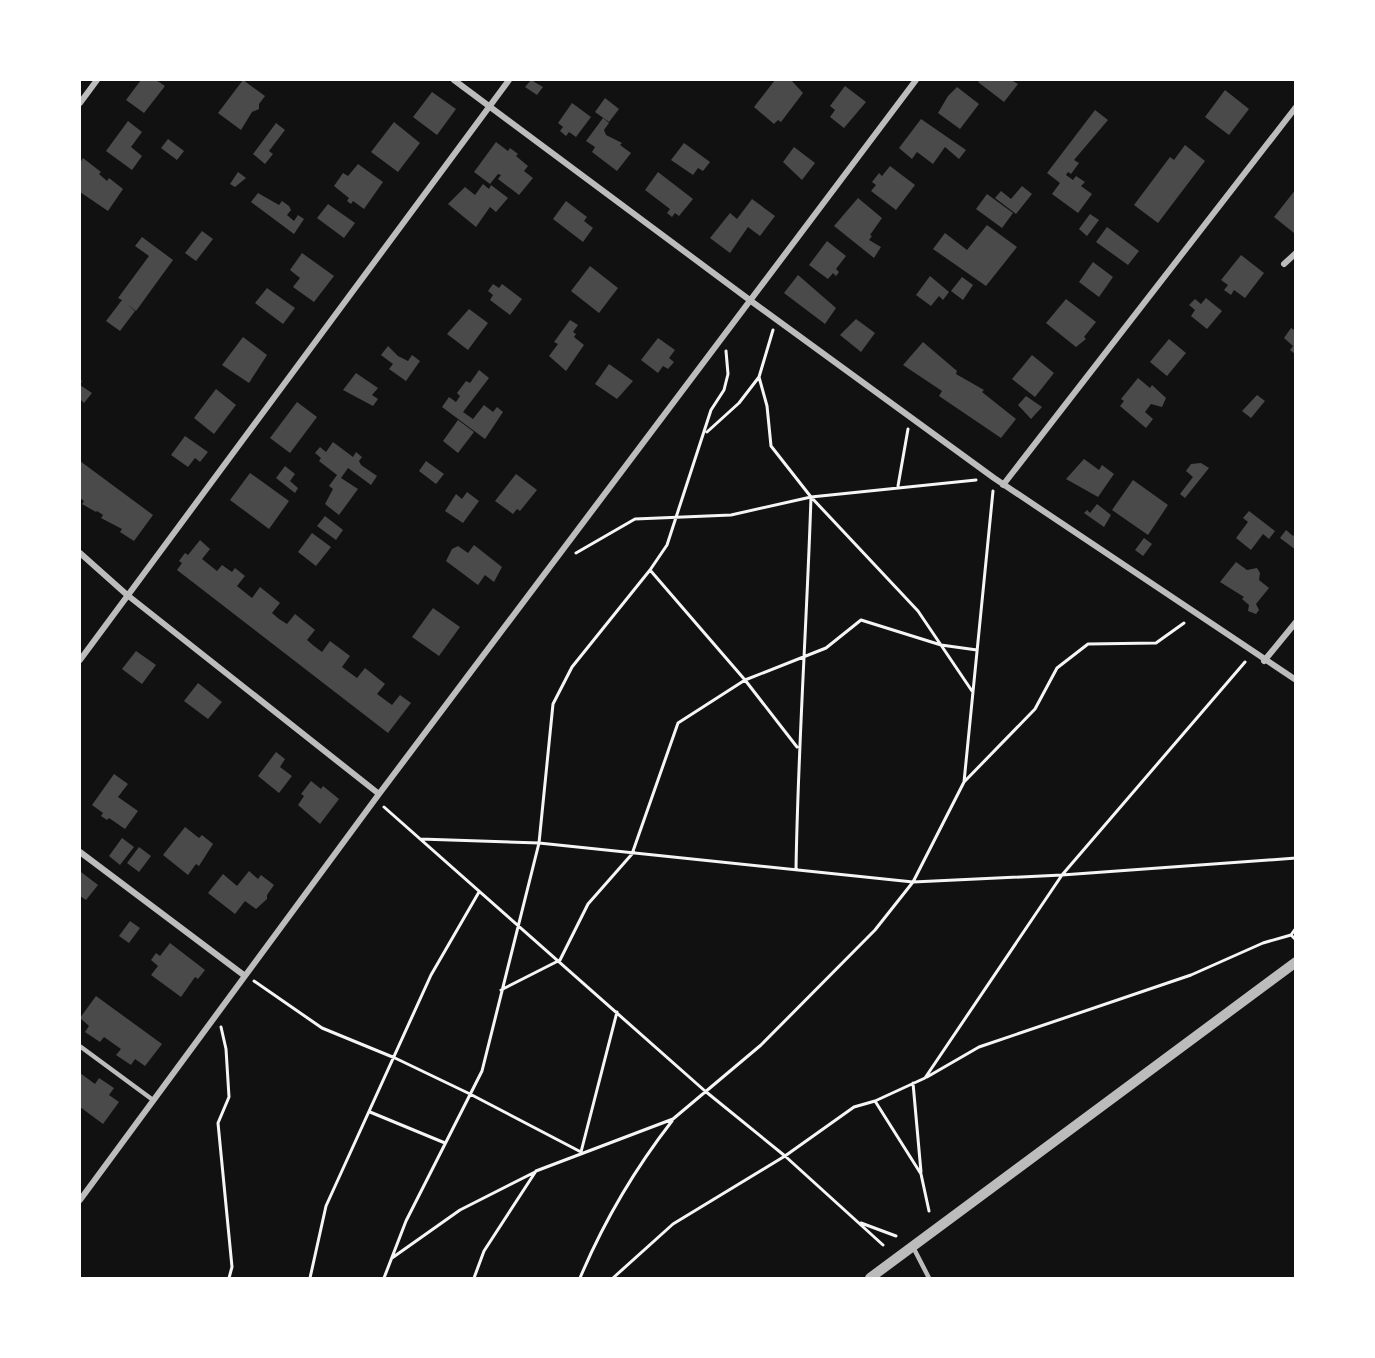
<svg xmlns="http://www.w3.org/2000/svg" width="1375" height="1358" font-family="Arial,sans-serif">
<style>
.building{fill:#4a4a4a}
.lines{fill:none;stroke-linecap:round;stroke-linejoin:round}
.path{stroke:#f5f5f5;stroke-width:3}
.service{stroke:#bcbcbc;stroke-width:4.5}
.minor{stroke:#bcbcbc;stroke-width:6}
.tertiary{stroke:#bcbcbc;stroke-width:10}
</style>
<rect width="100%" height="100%" fill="#111"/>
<!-- building -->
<path class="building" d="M141,80H156L165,86L144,113L126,100Z
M243,80L265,96L259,104V109L252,112L241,130L218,113Z
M531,80L543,87L537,95L525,87Z
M775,80H791L803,93L781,122L778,120L774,124L754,107Z
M980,80H1011L1018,84L1004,102L978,82Z
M845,86L866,102L844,128L830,117L835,110L830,106Z
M957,87L979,104L960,129L938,113L948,96Z
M1225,90L1249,109L1229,135L1205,117Z
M432,92L456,109L437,135L413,117Z
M605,98L619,109L609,122L595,112Z
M572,103L591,117L576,137L569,132L566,136L560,131L563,127L558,123Z
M1095,110L1108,120L1074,160L1079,163L1071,174L1068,172L1066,175L1073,180L1076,176L1085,182L1081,186L1092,194L1078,213L1052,194L1060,183L1047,173Z
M603,118L609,123L604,130L606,135L622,143L620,145L631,153L617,171L592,152L595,147L586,141Z
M921,119L966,150L959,159L945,147L933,164L917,152L912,159L899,148Z
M128,121L142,132L131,147L142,156L132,170L106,151Z
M394,122L420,143L398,172L371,152Z
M276,123L285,130L269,151L273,154L265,164L253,154Z
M168,139L184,151L177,160L161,148Z
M496,142L508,151L510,148L518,154L516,156L528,166L524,171L533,178L519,195L498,179L501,175L498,174L490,184L474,172Z
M684,143L710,162L703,171L698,168L693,175L671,160Z
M1185,145L1205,161L1158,223L1134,205L1170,157L1174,160Z
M794,147L815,163L802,180L783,162Z
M83,158L101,172L99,174L107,181L109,178L123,189L108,211L80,192V163Z
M358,164L383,182L364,209L353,201L351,204L347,201L349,198L334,186L343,173L348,176Z
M890,166L915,185L896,210L871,191L876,185L872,182L879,173L882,176Z
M238,172L246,178L235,187L230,184Z
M658,172L693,199L679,216L675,213L672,217L667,213L670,209L645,190Z
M483,184L489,189L491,185L508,198L496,212L490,207L476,227L448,204L465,187L475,195Z
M1022,186L1032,194L1016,214L995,198L1001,191L1011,199Z
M1296,189V231L1294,233L1274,217Z
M258,193L279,205L282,201L289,206L291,210L287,215L294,221L298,215L304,219L294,234L251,202Z
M987,194L1013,213L1002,228L976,209Z
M858,198L882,218L870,235L872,236L869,240L881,247L874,258L834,226Z
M752,199L775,216L760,236L748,227L730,253L710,238L730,213L737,219Z
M566,201L587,217L584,221L593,228L583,242L553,219Z
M328,204L355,223L344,238L317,218Z
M1090,214L1099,220L1087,236L1079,229Z
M987,225L1017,247L986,286L933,249L945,233L967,250Z
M1107,227L1139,251L1128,265L1096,242Z
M202,231L213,239L196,261L185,253Z
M142,237L173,260L136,311L127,304L135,311L120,331L106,321L122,300L118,298L149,256L135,246Z
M827,241L846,256L836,269L839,272L836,276L833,273L828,279L809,265Z
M302,253L334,276L314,302L293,287L300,278L290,270Z
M1241,255L1264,273L1245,298L1234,290L1231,295L1224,290L1228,285L1221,280Z
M1093,262L1113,277L1099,297L1079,282Z
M590,266L618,288L599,313L571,291Z
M798,275L836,308L825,324L784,293Z
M930,276L949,292L943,300L939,296L931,306L916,295Z
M962,277L973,285L963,300L951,291Z
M493,284L499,288L502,284L522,299L510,315L490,300L493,295L488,291Z
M267,288L295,308L283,324L255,303Z
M1206,298L1222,311L1207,329L1191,316L1195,310L1189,305L1195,299L1201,304Z
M1066,299L1096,322L1084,337L1086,339L1076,347L1046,323Z
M469,309L488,323L468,350L447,334Z
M856,319L875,333L861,352L840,335Z
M570,320L578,325L573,332L576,334L574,337L584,345L566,371L549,356L558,344L554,342Z
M1291,328L1296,331V355L1290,350L1293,346L1284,338Z
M243,337L267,355L249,383L222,365Z
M658,338L675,350L669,358L674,362L668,369L663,366L658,373L641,360Z
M1169,339L1186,353L1167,376L1150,362Z
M923,342L957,371L956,374L984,390L982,392L1016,419L1001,438L939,396L942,391L903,365Z
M388,346L398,356L408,361L412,355L420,361L406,381L389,369L393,364L381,355Z
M1032,355L1054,373L1035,397L1012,379Z
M609,364L633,381L617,399L595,384Z
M479,370L489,378L463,412L473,419L484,405L493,412L497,407L503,412L485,439L442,407L449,397L456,402L460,396L457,393L466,381L470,383Z
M356,373L378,388L372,395L378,399L373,406L343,390Z
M1138,378L1150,388L1152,385L1166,398L1162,407L1151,404L1145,412L1153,419L1146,428L1120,406L1124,401L1121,399Z
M80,379L82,381L80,385L92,393L84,403L80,399Z
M216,389L236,405L214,434L194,418Z
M1257,395L1265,401L1251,418L1242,411Z
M1026,396L1042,407L1031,419L1018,405Z
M297,402L317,417L290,453L270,438Z
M458,420L474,432L458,453L443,441Z
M185,436L208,452L200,462L195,458L188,467L171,455Z
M333,442L353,457L356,452L362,457L359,461L361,465L377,476L371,485L348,468L341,478L358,489L339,515L325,504L333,489L329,486L337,475L319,461L321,458L315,453L320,447L326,452Z
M1084,459L1099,470L1102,465L1114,474L1098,497L1066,479Z
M80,461L153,515L134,541L120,532L122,529L101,518L103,515L97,511L96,512L82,504L84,501L80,498Z
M426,461L444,474L436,484L419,471Z
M1201,463L1209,468L1185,498L1180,494L1193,477L1186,471L1191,464Z
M285,466L295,474L290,481L298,488L295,493L276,478Z
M250,473L289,501L269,529L230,500Z
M516,474L537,490L520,511L517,509L513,514L495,501Z
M1133,480L1168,505L1148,535L1112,510Z
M467,492L479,501L463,523L445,511L456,494L462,499Z
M1097,504L1111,515L1104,527L1084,513L1087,510L1090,513Z
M1249,511L1275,531L1269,539L1263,534L1251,550L1236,538L1248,522L1243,518Z
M325,516L343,530L336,540L317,526Z
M1286,530L1293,536L1296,532V550L1280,538Z
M312,533L331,547L316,566L298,552Z
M1144,538L1152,544L1143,556L1135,550Z
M200,540L210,549L202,559L217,571L222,565L232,572L235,568L245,576L237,586L252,598L260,587L280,603L272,613L279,619L287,624L295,614L315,630L307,640L314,646L322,652L330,641L350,656L342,667L357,678L365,668L385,684L377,694L392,705L400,695L411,703L388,733L177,570L182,563L179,561L185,553L188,555Z
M474,545L502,567L494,582L485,575L478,585L446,561L452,549L458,546L468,553Z
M1236,562L1247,570L1257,568L1260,573L1259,580L1269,588L1256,604L1259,610L1256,614L1248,611L1249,605L1242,599L1244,597L1220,582Z
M433,608L460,627L439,656L412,637Z
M136,651L156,665L142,684L122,669Z
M198,683L222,702L208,719L184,701Z
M276,752L285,759L280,767L292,776L279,793L258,776Z
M114,774L128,784L118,797L138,811L125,829L109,818L107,820L101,816L103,813L92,805Z
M311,781L321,789L323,786L339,799L320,824L298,805L304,796L301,794Z
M185,827L199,838L202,835L213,844L199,866L196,864L188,875L163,855Z
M122,838L134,847L120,865L109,856Z
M139,847L151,856L139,872L127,863Z
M249,871L258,879L261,875L274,885L267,895V899L256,909L245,901L235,914L208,893L223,874L237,886Z
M81,872L98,885L86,900L80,896Z
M130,921L140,928L129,943L119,936Z
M170,943L205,970L198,979L195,977L181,997L151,975L158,966L151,960L156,953L160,956Z
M96,996L162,1044L145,1066L135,1059L131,1065L116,1055L121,1049L104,1037L100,1042L85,1032L89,1026L80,1018Z
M80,1073L95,1084L99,1078L114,1088L109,1095L119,1102L103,1124L80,1107Z"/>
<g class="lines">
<!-- path -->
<path class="path" d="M773,330L759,377L767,406L771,446L811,497L918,611L972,691
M707,432L739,403L759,377
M898,486L908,429
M576,553L635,519L731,515L811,497L976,480
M650,570L745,680L797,747
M965,781L1035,709L1057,668L1088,644L1156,643L1184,623
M384,807L705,1091L785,1156L883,1245
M420,839L539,843L913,882L1062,875L1296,858
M796,869C798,745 807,621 811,497
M1291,935L1296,928
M254,981L322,1028L395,1058L470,1094L581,1152
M501,990L560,960L588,904L632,854L678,723L745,680L826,648L861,620L941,645L977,650
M221,1027L226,1049L229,1097L218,1123L232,1267L229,1278
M927,1077L979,1047L1191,975L1263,943L1291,935L1295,939
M913,1083L921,1172
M875,1101L921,1174L929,1211
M370,1112L445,1143
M581,1152L617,1012
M861,1223L896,1236
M392,1258L460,1210L535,1172
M310,1278L326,1206L431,975L479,892
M384,1278L406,1221L482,1071L539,843L553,704L572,667L650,570L667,545L711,410L724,390L728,374L726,351
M474,1278L484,1251L536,1171L673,1119L761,1045L875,930L913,882L964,782L993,491
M580,1278C604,1221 634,1170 672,1121
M613,1278L673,1224L785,1156L854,1107L875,1101L925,1078L1062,875L1245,662"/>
<!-- service -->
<path class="service" d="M81,1047L153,1100
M913,1247L929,1278"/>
<!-- minor -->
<path class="minor" d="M454,80L751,301L994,478L1296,680
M80,103L97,80
M1284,264L1296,253
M1003,485L1296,107
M80,553L126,594L379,794
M80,660L509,80
M1264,661L1296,622
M80,852L245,976
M80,1200L379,794L916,80"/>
<!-- tertiary -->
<path class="tertiary" d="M870,1278L1296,962"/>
</g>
<!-- border -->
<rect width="1375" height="1358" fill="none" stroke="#ffffff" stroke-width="162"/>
</svg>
